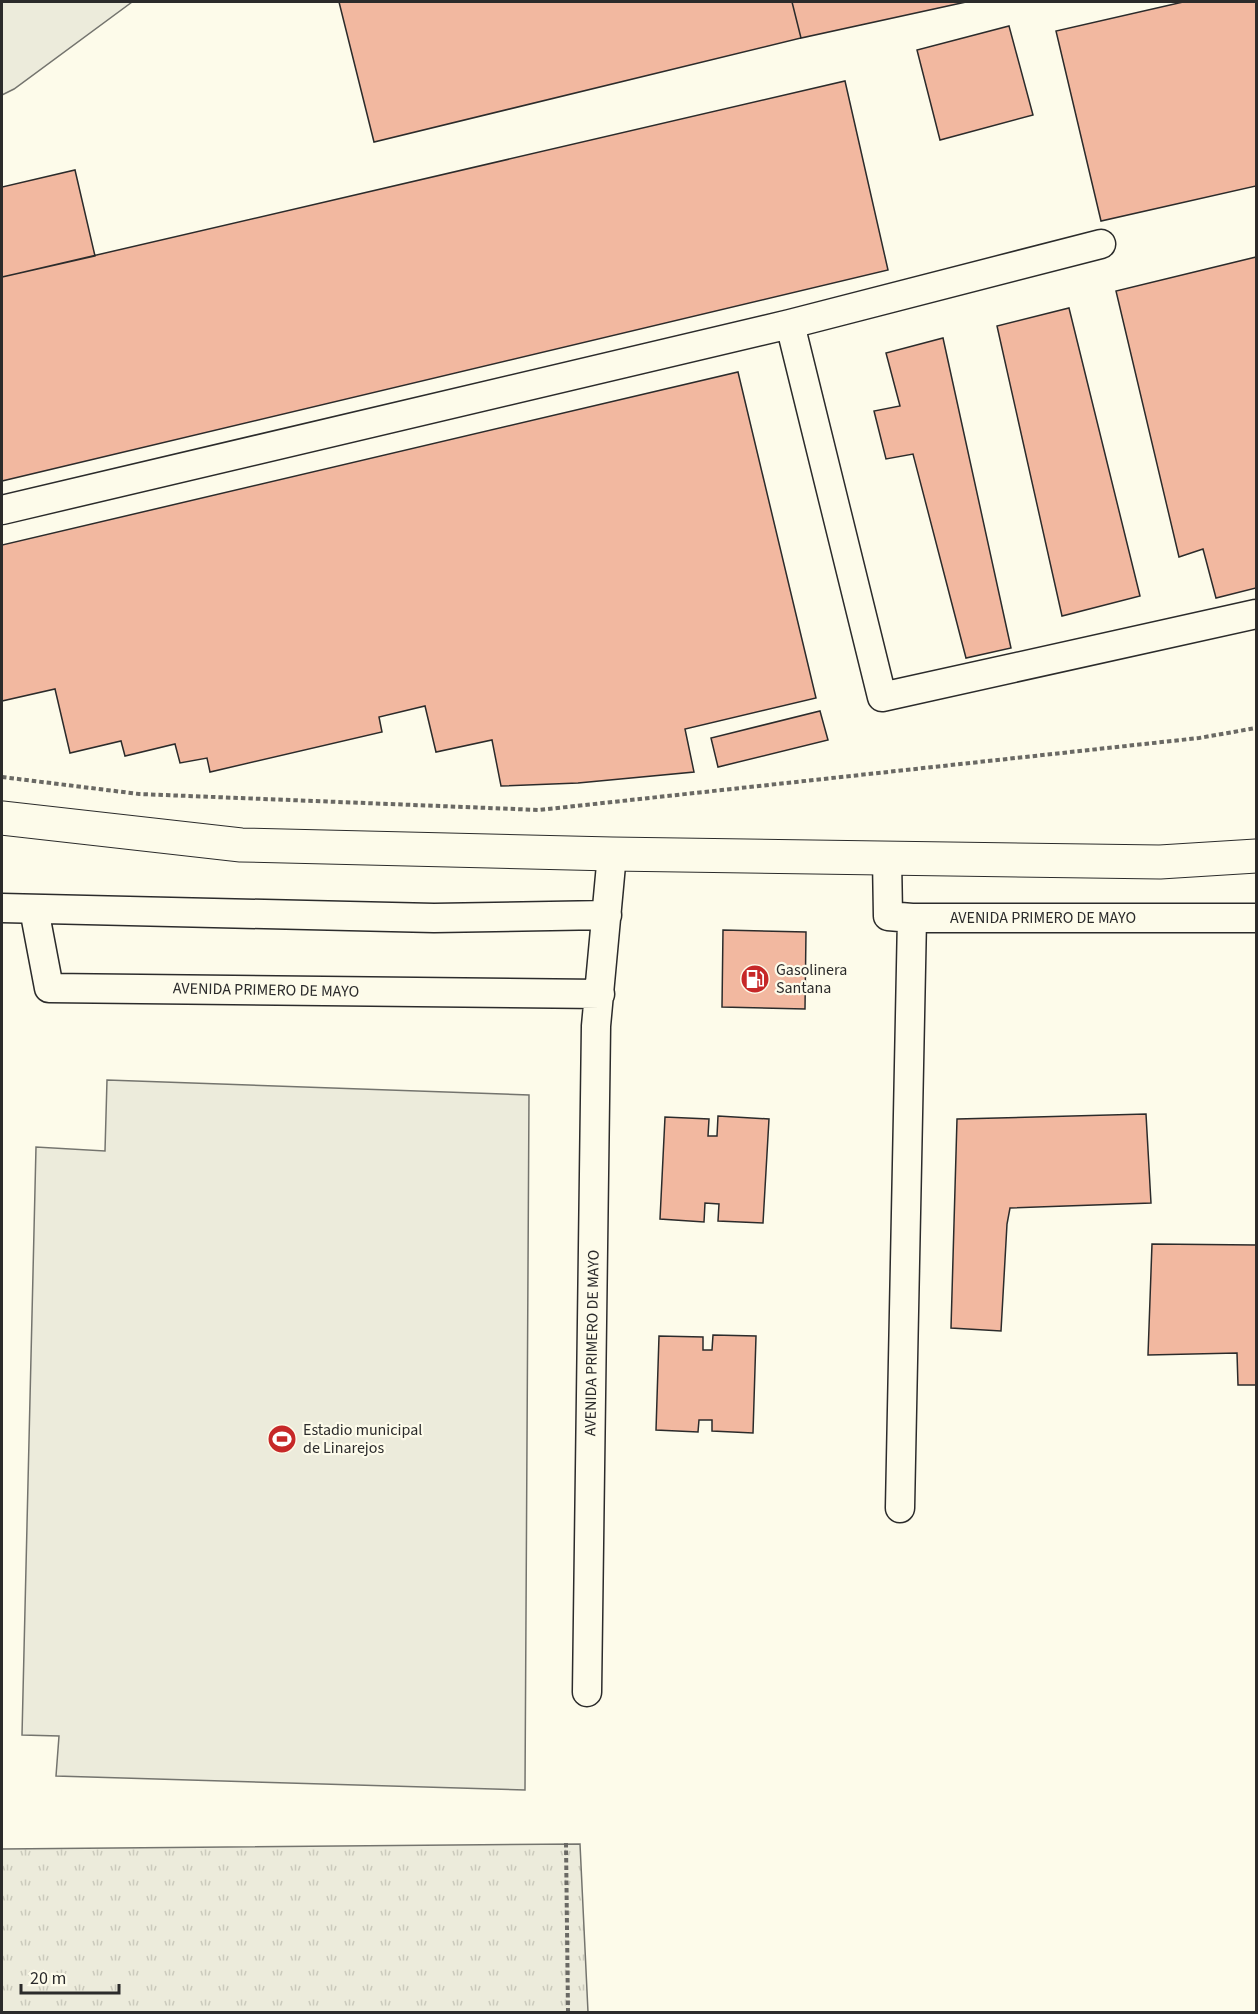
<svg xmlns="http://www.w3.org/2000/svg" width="1258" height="2014" font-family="'Source Sans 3',sans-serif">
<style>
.grass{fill:url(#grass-tufts);stroke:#74746e;stroke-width:1.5}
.park{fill:#ecebdb;stroke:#74746e;stroke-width:1.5}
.building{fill:#f2b8a0;stroke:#2b2b2b;stroke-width:1.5}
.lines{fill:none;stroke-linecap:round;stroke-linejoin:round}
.street-casing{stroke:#2b2b2b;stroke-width:31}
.secondary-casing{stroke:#2b2b2b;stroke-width:35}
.path{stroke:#6a6964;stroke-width:4;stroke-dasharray:4.5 3;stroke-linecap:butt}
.street{stroke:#fdfbea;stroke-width:28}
.secondary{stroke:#fdfbea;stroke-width:33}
.labels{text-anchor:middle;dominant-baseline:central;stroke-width:4.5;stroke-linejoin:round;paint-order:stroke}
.street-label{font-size:16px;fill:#2b2b2b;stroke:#fdfbea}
.poi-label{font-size:16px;fill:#2b2b2b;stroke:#fdfbea;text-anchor:start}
</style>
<defs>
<pattern id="grass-tufts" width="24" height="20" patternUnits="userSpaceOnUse" patternTransform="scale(1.5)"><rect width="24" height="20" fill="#ecebdb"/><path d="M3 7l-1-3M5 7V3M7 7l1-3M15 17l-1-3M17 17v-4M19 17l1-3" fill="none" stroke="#cbcabc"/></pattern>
</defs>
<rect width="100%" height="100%" fill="#fdfbea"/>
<!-- grass -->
<path class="grass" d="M580,1844L588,2012H2V1849Z"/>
<!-- park -->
<path class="park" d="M2,2H132L14,89L2,95Z
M107,1080L529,1095L525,1790L56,1776L59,1736L22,1735L36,1147L105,1151Z"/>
<!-- building -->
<path class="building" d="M339,2H792L801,38L374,142Z
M792,2H966L801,38Z
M1183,2H1256V186L1101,221L1056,31Z
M1009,26L1033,115L940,140L917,50Z
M845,81L888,270L2,481V277Z
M75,170L95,256L2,277V187Z
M1256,257V588L1216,598L1203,549L1179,557L1116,291Z
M1069,308L1140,596L1062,616L997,326Z
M943,338L1011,648L966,658L913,454L886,459L874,411L900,406L886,353Z
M738,372L816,698L685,729L694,772L578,783L501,786L492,740L436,752L425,706L379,717L382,732L210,772L207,758L180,763L175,744L125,756L121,741L70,753L55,689L2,701V545Z
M820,711L828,740L718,767L711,738Z
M723,930L806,932L805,1009L722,1007Z
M1146,1114L1151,1203L1010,1208L1007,1224L1001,1331L951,1328L957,1119Z
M718,1116L769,1119L763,1223L718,1221L719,1204L705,1203L704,1222L660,1219L665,1117L709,1119L708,1136H717Z
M1152,1244L1256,1245V1385H1238L1237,1353L1148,1355Z
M713,1335L756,1336L753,1433L712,1431V1420H699L698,1432L656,1430L659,1336L703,1337V1350H712Z"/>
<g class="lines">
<!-- street casing -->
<g class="street-casing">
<path id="street" d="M790,324L882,697L1256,614
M2,510L790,324L1101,244
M887,858L888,916L912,918H1256
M2,908L434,918L607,915
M34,909L49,988L600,994
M900,1508L912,918
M587,1692L596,1026L612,854"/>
</g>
<!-- secondary casing -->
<g class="secondary-casing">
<path id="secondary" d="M2,818L241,845L612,854L1160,862L1256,856"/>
</g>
<!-- path -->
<path class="path" d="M2,777L139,794L539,810L1199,738L1256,728
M566,1843L568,2012"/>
<!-- street -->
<use href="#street" class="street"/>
<!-- secondary -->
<use href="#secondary" class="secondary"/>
</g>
<!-- icons -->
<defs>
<g id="fuel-disc" transform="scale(1.5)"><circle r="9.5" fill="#c62828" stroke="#fdfbea"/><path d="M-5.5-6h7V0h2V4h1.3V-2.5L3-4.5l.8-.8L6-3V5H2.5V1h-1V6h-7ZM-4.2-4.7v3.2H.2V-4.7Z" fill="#fff"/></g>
<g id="stadium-disc" transform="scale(1.5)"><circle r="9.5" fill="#c62828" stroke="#fdfbea"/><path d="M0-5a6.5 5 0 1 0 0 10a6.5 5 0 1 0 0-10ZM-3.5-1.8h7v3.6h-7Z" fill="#fff"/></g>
</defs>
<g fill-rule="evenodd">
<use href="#fuel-disc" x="755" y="979"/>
<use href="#stadium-disc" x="282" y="1439"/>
</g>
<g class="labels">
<!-- street labels -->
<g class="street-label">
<text x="1043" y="918">AVENIDA PRIMERO DE MAYO</text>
<text transform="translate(266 990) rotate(1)">AVENIDA PRIMERO DE MAYO</text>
<text transform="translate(592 1343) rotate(-89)">AVENIDA PRIMERO DE MAYO</text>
</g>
<!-- poi labels -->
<g class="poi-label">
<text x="776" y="970">Gasolinera<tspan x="776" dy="18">Santana</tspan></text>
<text x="303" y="1430">Estadio municipal<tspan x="303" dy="18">de Linarejos</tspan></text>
</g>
</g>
<!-- border -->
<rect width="1258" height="2014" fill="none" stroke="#2b2b2b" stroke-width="6"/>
<!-- scale -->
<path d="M21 1984v9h98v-9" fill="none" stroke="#2b2b2b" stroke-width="3"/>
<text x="30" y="1984" font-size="18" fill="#2b2b2b" stroke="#fdfbea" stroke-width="4.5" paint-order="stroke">20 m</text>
</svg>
